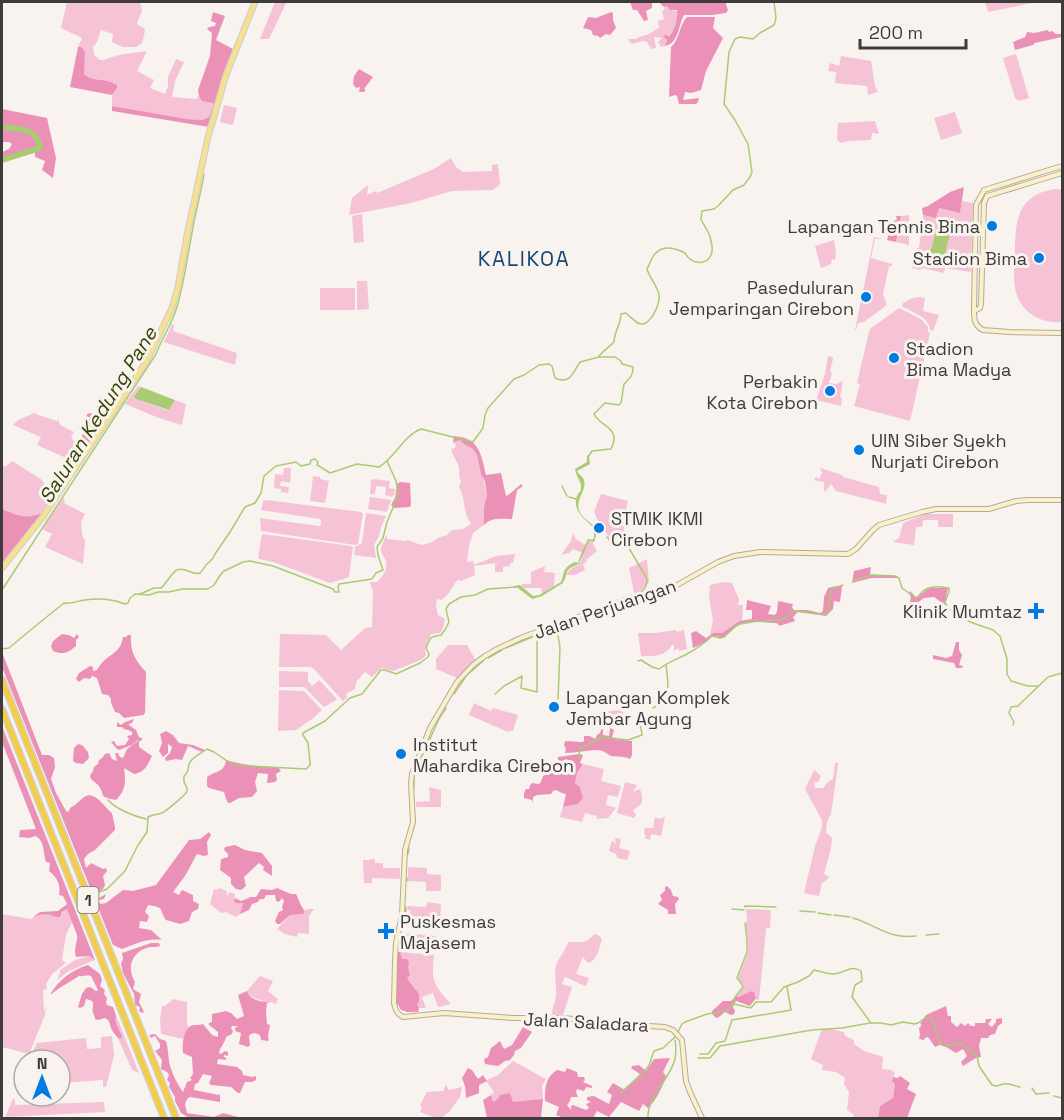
<svg xmlns="http://www.w3.org/2000/svg" width="1064" height="1120" font-family="'Space Grotesk',sans-serif">
<style>
.green{fill:#f5c2d6}
.forest{fill:#eb91b8}
.water{fill:#aacb74}
.lines{fill:none;stroke-linecap:round;stroke-linejoin:round}
.stream{stroke:#aacb74;stroke-width:1.5}
.river{stroke:#aacb74;stroke-width:6}
.secondary-casing{stroke:#b0aba7;stroke-width:6}
.primary-casing{stroke:#d1d0d0;stroke-width:7}
.highway-casing{stroke:#d1d0d0;stroke-width:8}
.secondary{stroke:#fcf0c6;stroke-width:4}
.primary{stroke:#f8e18e;stroke-width:4.5}
.highway{stroke:#f4cd42;stroke-width:5}
.poi-dot{fill:#007be2;stroke:#f8f3ef;stroke-width:2}
.labels{text-anchor:middle;dominant-baseline:central;stroke-width:6;stroke-linejoin:round;paint-order:stroke}
.shield{fill:#f8f3ef;stroke:#767371;stroke-width:1.5}
.shield-label{font-size:16px;font-weight:bold;fill:#3e3c3b}
.poi-label{font-size:18px;fill:#3e3c3b;stroke:#f8f3ef;text-anchor:start}
.street-label{font-size:18px;fill:#3e3c3b;stroke:#f8f3ef}
.water-label{font-size:20px;font-style:italic;fill:#324604;stroke:#f8f3ef}
.quarter-label{font-size:21px;letter-spacing:1.5px;fill:#174779;stroke:#f8f3ef}
</style>
<rect width="100%" height="100%" fill="#f8f3ef"/>
<!-- green -->
<path class="green" d="M67,2H139L141,5L142,11L137,23L138,25L144,28L145,31L142,43L136,47H123L112,42L113,34L101,30L97,42L93,47L94,55L100,60H104C118,54 132,53 147,51L137,71L154,80L150,88L165,94L168,86V77L176,59L184,62L175,81L172,97L196,99L199,96L202,101L212,103L214,105L209,117L202,120L187,119L112,106V95L117,88L115,83C106,79 97,82 90,79C79,75 85,64 85,56C84,53 82,49 81,47H78L82,38L61,28Z
M275,2H288L286,3L269,39H260Z
M985,2H1037L988,12Z
M667,6L670,10L677,11C678,20 674,35 664,37L667,40L665,46L661,47L658,42L662,38L654,37L656,48L651,49L647,42L643,41L631,44L628,39H636C640,36 642,36 646,35C651,34 654,30 659,28L658,21L664,19L662,11L665,9L664,7Z
M1016,54L1029,98L1019,101L1015,98L1003,58Z
M841,56L871,61L875,86L878,92L868,95L867,86L835,83L836,72L828,71L830,63L839,66Z
M224,105L237,108L233,125L220,122Z
M955,112L962,133L941,140L934,118Z
M875,121L879,134L872,133L871,140L849,141L841,143L837,140L838,123Z
M451,158L456,167L463,172L492,171V165L498,164L500,184L493,190L452,191L411,203L349,215L352,198L368,185L367,195L376,191L377,193L434,169Z
M1055,189L1062,190V322C1040,324 1019,311 1015,288C1013,277 1014,266 1015,255C1015,223 1016,195 1055,189Z
M962,201L973,203L971,272L945,268L944,273L922,268L921,270L912,268L917,248H919L923,215L936,218L939,208L960,213Z
M362,214L364,242L354,243L352,216Z
M909,215V245L896,242L901,216Z
M874,237L883,239H875L871,258L892,264V266H889L883,294L887,305L864,322L858,323L856,330H855Z
M834,240L836,251L835,260L832,259L831,264L821,268L815,246Z
M357,281H367L369,309L357,310Z
M320,288H355V310H320Z
M919,297L925,298L923,311L939,315L933,331L930,330C929,316 912,313 902,306V304L910,299Z
M899,308L915,316L922,320L928,327V331L930,333L910,421L854,406L860,384L857,383L869,332L871,328Z
M172,324L174,325L173,331L237,353L235,365L164,342Z
M828,356L832,357L833,359L830,371L832,374L829,383L836,384L843,381L840,397L842,398L841,406L816,400L825,374Z
M138,386L141,387L135,394L136,399L167,410H169L175,400L186,404L182,425L159,418L125,404Z
M37,412L35,414L57,421L58,419L60,425L74,432L71,437L74,441L73,444L75,448H78L80,446L85,448L75,462L37,445L41,437L13,425L18,420Z
M459,439L472,448L477,455L487,495L484,507V525L473,533L469,546L467,562L473,561L474,565L496,556L515,554L513,563H510V566L503,567V572H495V563L474,566L475,575L461,581L458,580C451,586 451,594 441,600L437,599L436,606L438,615L444,618C445,624 444,628 440,633L431,634L425,649L426,655L421,660L393,671L382,668L372,677L365,672L356,682L355,689L346,694L347,697L343,701L314,669L310,667H279L280,634L326,635L341,650L365,628L372,627L373,592L370,582H377C383,576 389,569 385,559C383,555 382,555 381,550C381,545 384,540 387,535V539L405,541L408,540L421,545L430,543L438,538L447,535L452,530L463,529L471,524C462,510 466,499 459,487L461,481C458,476 460,473 459,467C457,461 453,456 451,449L455,448L456,445L453,442Z
M12,461L42,480L45,485L56,491C52,498 48,507 43,512C33,523 13,513 2,509V464L5,467Z
M284,468H291L290,483L281,481L280,486L289,487L288,493L281,492V489L274,488L275,474L283,475Z
M820,468L842,475L843,477L879,487L880,494L887,495L886,503L887,504L836,491L831,484L826,491H824V482L814,480L816,477L819,479L822,473Z
M313,476L320,477V479L329,481L325,503L310,501Z
M373,479L390,481L389,488L395,489L394,495L392,497L385,495L386,487L376,486L375,494H370L371,480Z
M601,494L628,501L624,519V538H609L603,527L598,521L594,512Z
M370,497L391,500L387,512L368,509Z
M63,498L65,500L64,503L85,514L81,522L82,534L85,541L83,564L45,547L52,534L42,529Z
M266,500L361,512L363,514L358,544L355,545L261,531L260,518L319,526L321,525V520L320,519L261,510L263,501Z
M366,513L386,516L381,527L379,536L374,545L376,558L354,555L355,547L362,543Z
M925,514H953V527H938V520H923L922,527H916L914,545L893,542L899,538L903,523Z
M573,533L576,539L585,545L588,541L592,542L597,551L586,560L587,562L583,564L585,570L575,575H566C569,569 573,567 579,565L582,560L583,553L573,549L569,553L561,555L571,541Z
M262,534L351,546L353,547L349,576L347,578L330,583L273,562L259,559L258,558Z
M647,559L649,582L640,592L634,593L629,568Z
M545,566L544,572L555,573L554,586L542,593L541,588H525L522,587V584H531V572Z
M723,582L732,583L739,599L738,605H743L742,621H738L722,633L710,634L713,621L709,596L710,585Z
M676,630L677,632L684,630L687,649L679,651L678,648L674,651V645H672C665,657 654,656 641,656L638,633H656Z
M448,645H467L475,659L457,678L436,669V659Z
M279,671L308,672V681L312,686L319,680L336,698V700L326,706L324,707L304,687H279Z
M279,690L304,691L322,710L312,719L296,730L278,731Z
M474,703L491,711L493,708L518,715L513,731H510L508,732L469,715Z
M618,710L623,712V723L598,725V713Z
M835,763H838V765L831,814L827,822L826,832L832,838L831,848L824,874L828,876L829,878L822,883L819,896L804,893L815,846L822,827V820L805,789L814,770L821,776L818,782H814L815,788H823L829,781L833,779Z
M583,764L604,769L601,781L621,786L618,797L608,795L606,805L616,808L608,818L596,819L597,816L585,813L582,822L560,817L563,807L578,804L583,798L580,787L575,783L577,773Z
M625,782L637,785L633,792L640,789C644,802 643,804 633,810L636,815L634,818L617,813Z
M429,787L441,790V807H416V802L430,801Z
M655,817L659,819L665,817L661,836L651,834L650,840L644,838L646,837L644,833L645,828H653Z
M616,838L621,839L619,848L630,851L627,860L617,858L616,854L609,851L612,840L616,844L615,839Z
M370,859H375V863H383V868H400V879L372,878V883H364L363,860H370Z
M408,867L427,868V874L441,875V891H426V882L408,881Z
M219,888L227,891L226,894L228,895L229,892L235,894L234,901L243,903L240,914L236,917L226,912L221,913L210,904L214,889L217,890Z
M427,902L441,904L440,920L407,918V914H410V910H407L408,906L426,907Z
M66,908L69,912L72,922L66,935L62,960L66,963L52,974L46,984L47,989L43,990L44,1012L46,1005L45,1015L29,1054L2,1047V914L31,919L39,914H46L60,916Z
M307,909H314L309,916V934L298,933L297,937L285,934L277,929L290,915L303,914Z
M746,909L771,910L770,928H766V929L759,1000L755,999L754,992L753,991L738,997L736,996C744,988 745,987 738,978L748,952V940L745,925L747,920Z
M403,933L436,936L434,945L401,941Z
M594,934L598,935L602,939C599,948 598,959 589,963L586,961L583,957L576,974L589,978L586,986C578,984 573,979 565,977L562,984L572,987L563,1015H552C552,1008 555,1003 556,996C557,986 553,974 557,963C560,956 565,950 569,942C580,942 587,944 594,934Z
M400,952L434,955C431,982 434,985 451,1004L438,1007L433,993L422,997L426,1008H419L416,1005V989L407,978L410,972C407,965 400,960 400,952Z
M89,956L95,960L69,971L57,980L60,973V970L75,960Z
M260,976L273,981L268,991L278,999L276,1004C265,999 254,1003 247,991Z
M172,999L187,1002V1025L189,1027L183,1039L161,1034L160,1019L162,1006H165L168,1003L171,1002Z
M116,1015L139,1073L132,1070L118,1038H121L122,1036L117,1026L115,1017Z
M822,1029H831L844,1032L845,1036L854,1040V1044L864,1051L883,1057L882,1069L891,1070L895,1073L892,1080L895,1084L893,1098L880,1106L878,1118H854L853,1114L847,1110L849,1092L844,1084L845,1078L836,1072L822,1070L823,1065L811,1059Z
M112,1036L114,1055L106,1087H103V1080L60,1083V1060H29L37,1043L86,1038L87,1049L101,1048V1037Z
M513,1061L546,1079L542,1086L543,1099L512,1103L510,1093L493,1102L491,1095L494,1092L487,1082V1080L498,1075Z
M446,1085L449,1090L462,1087L460,1097L449,1112L441,1118H436L420,1112L422,1108L420,1105L427,1092L443,1091Z
M13,1099H15V1105L104,1102L105,1112L5,1117Z"/>
<!-- forest -->
<path class="forest" d="M630,2H652V8L646,11L648,20L644,21L637,10H633Z
M659,2H727L726,4L728,10L726,13L712,15H684C678,26 679,43 665,46L667,40L664,37L665,35L669,36C675,30 678,18 677,10H670L667,6L664,7Z
M213,12L225,16L216,40L233,49L224,73L209,127L112,111V106L187,119L202,120L209,117L214,104L212,103L202,101L199,96L198,90L210,56L212,33L207,29L209,27L215,26L216,23L211,21Z
M611,12L613,13V20L616,28L610,35L606,34L600,38L598,36L593,35L591,30L583,28L588,17L596,18Z
M687,17H715L713,28L723,38L706,71L701,90L691,93L685,92L683,100L699,98L698,102L696,104H679L677,96L675,95L669,97L671,47C680,39 679,25 687,17Z
M1048,30L1049,32L1052,31L1056,34H1062V37L1035,43L1033,45L1015,50L1013,42L1025,37L1027,32L1034,33Z
M78,47H81L85,52L84,74C93,83 106,77 117,85V88L112,95L70,87Z
M359,69L373,77L364,89L366,90L364,92H359L360,87L356,88L353,84L354,76Z
M2,109L47,118L56,158L53,178L42,170L45,161L35,157V152L41,148C37,125 20,128 2,126Z
M2,129C16,130 35,129 38,147L2,159V152L9,149L12,144L9,142H2Z
M964,187L960,213L939,208L936,218L923,215L922,208L928,206L950,192Z
M896,216H901L896,242L887,240L890,230L887,229L883,223L889,220L890,222L897,220Z
M102,398L114,405L87,445L83,442L82,437L87,414L90,413L101,415L107,410L108,404H102L101,399Z
M454,436C459,437 465,437 469,440C481,446 483,463 486,475L501,473L506,496C513,493 516,487 522,484V487L517,490L512,519C502,519 491,517 484,525V507L487,495L485,482L481,474L477,455L472,448L464,444L460,440L453,442Z
M400,482L410,483L411,504L410,507L394,508L391,505L395,498L397,484Z
M2,509C17,515 26,520 42,513L2,565Z
M871,567L870,574L872,576H893L897,577V578H871L852,583L854,571Z
M836,586H842L840,602L834,601L833,609L826,616L798,612L793,617L795,621L779,626L778,624L776,623C764,623 749,619 737,626C731,630 728,635 721,638L717,636H711L706,642L693,648L691,633L696,631L706,638L713,633H722L739,621L752,619V610H746L747,600L771,606L768,614L775,615L777,612L778,601L793,604L792,607L794,610H807L820,613L823,611L824,597L828,588Z
M930,588H948L945,605L934,597L924,598L913,606H909L911,597L909,594L910,591L917,598L926,590Z
M62,634L69,635L74,638L77,634L79,637L76,640V646C68,653 63,655 53,651L51,646L53,641Z
M128,635H131C130,652 135,660 146,672L145,713L143,715L124,718L119,713L115,712L111,703V699L108,695L102,694L97,678L92,676L90,679L84,678L79,682L76,679L79,673L90,666L93,667V671L97,670C106,653 120,656 123,637H126Z
M956,642H959V650L962,655L959,665L963,666L962,668H956L954,663L933,659V655L946,658L952,656Z
M2,652L42,755H49L54,758L55,767L51,779L56,793L66,811L68,812L71,807C78,805 81,796 90,795C101,798 104,807 112,813L115,827V830L95,850L88,854L84,859L86,868L91,863L103,869L106,868L107,871L103,876L105,885L103,889L96,893L97,897L99,898L106,894L104,899L98,900L100,904L106,903L123,890L133,891L156,885L189,840L200,839L209,832L211,835L207,842L208,855L204,856L197,854L185,876L173,892L179,895L182,890L193,895V901L199,904L198,909L192,912L189,921L180,924L166,920C158,908 166,908 148,905L145,912L149,916L147,922L140,921L139,928L151,930L162,940C146,938 137,944 122,949L113,945L2,667Z
M134,719L132,723L129,724V725L136,730L139,737L143,739L139,742V747L152,756C147,766 145,772 134,774L124,768C126,780 126,791 116,800C96,796 107,796 98,785C96,783 93,781 91,779L90,776L93,771L94,767L98,764L99,760L102,758L105,754L109,753L112,759L117,761L115,753H118L120,757L123,758L127,749L138,741V740L132,745L119,750L117,749L111,742L114,741L117,746L125,745L129,739L127,736L132,735V732L128,730L124,729L122,727H117V722L121,725L125,722Z
M2,726L95,960L89,956L76,957C73,946 78,944 77,935L67,909L62,912L60,917H56C47,913 42,914 33,917L40,912L58,911L67,904L63,896L59,895C61,885 57,877 49,871L50,863L46,862C43,853 45,840 35,836L29,838L19,837L20,830L36,829L2,742Z
M611,728L614,730L612,737L614,739L632,741V755L630,759C624,756 618,757 611,756C607,754 603,750 598,750C587,750 576,753 565,753L566,749L564,745L565,741L582,742L584,741V736H590L595,739L597,735L600,733L601,730L603,729V735L609,736L610,729Z
M166,731L173,735L179,743L193,745L205,750L202,752L188,746L182,760L176,759L166,761L165,758L170,753L172,747L168,744V753L163,757L159,751L162,743L160,734Z
M78,744L82,745L88,752L89,758L83,764L76,763L73,761L74,748Z
M579,754L583,755L580,763L583,764L577,773L575,783L580,787L583,798L578,804L563,807L566,794L562,793L556,790L553,791L551,794L537,795L533,797V803L532,800L524,798V793L526,789H529L530,785L532,783L539,784L541,782L543,776L547,774V769L551,770L553,773L568,760L566,759L563,762H558V757Z
M226,760C243,765 260,767 278,767L281,771L276,774L277,780L275,782L267,783L268,774L258,773L255,782L257,791L252,797L239,798L230,803H228L226,799L224,792L209,788L207,786V777C217,770 224,773 226,760Z
M235,845L245,850L262,853L272,866V876L263,870L264,867L259,863L244,877L246,886L241,890L236,889L231,884V878L220,870L221,859L228,857V854L224,850L225,847Z
M667,886L671,890L673,896L678,897L679,899L675,904L676,914H668V910L658,904L662,900L660,895L665,891V887Z
M277,888L291,894H296C299,900 301,907 305,911L303,914L290,915L280,924H277L275,921L279,912L283,910L282,907L284,901L282,898L279,902L276,901L275,895H266L264,899H260L258,902L252,904L249,910L240,914L243,903H236L234,901L235,898L241,901L251,897H256L261,889L272,890Z
M151,943H159L160,946C157,947 154,947 150,947C132,951 126,967 135,982L133,989L141,994L139,1002L144,1012L142,1013L139,1011L140,1007L135,1005L134,994L123,973L121,964L123,959L122,953Z
M397,952H400L402,959H407L409,962L408,967L410,975L407,978L419,994V1001L417,1005L419,1008L418,1012H407L401,1010L397,1003Z
M88,965L100,974L102,980L100,986L105,990L104,994L107,998L106,1002L107,1005L113,1007L116,1015C114,1022 119,1029 122,1036L121,1039L118,1038C116,1035 113,1033 112,1030C109,1024 111,1021 105,1018L98,1020L95,1019C95,1017 94,1015 93,1013C91,1006 98,1001 86,999L84,1006L80,1008L78,1007L82,994L86,988L90,987L96,991L98,990L91,976C87,974 84,977 79,976L58,989L50,995C58,980 72,970 88,965Z
M247,991C251,1001 261,1002 271,1002L267,1003L266,1011L267,1024L270,1025L268,1036L269,1040L268,1041L261,1040L260,1035L255,1033L251,1034L249,1036L250,1045L248,1047L239,1044L241,1033L235,1031V1028L238,1026H232L231,1028L233,1031L232,1034L226,1037C225,1043 220,1047 219,1053L221,1054L225,1051L228,1052V1056L224,1055V1057L226,1058V1060L218,1059L217,1064L237,1067L242,1071L243,1075L252,1077L256,1076V1080L252,1082H245L240,1093H238L231,1087L211,1085L209,1083L212,1076L203,1074L198,1083L195,1084L194,1090L219,1095L220,1094V1102L190,1097L187,1099L185,1104L187,1113L214,1117L223,1113L238,1117V1118H189L181,1113L175,1101V1097L169,1087L170,1083L167,1080L169,1075L167,1072L161,1069L162,1060L155,1051L160,1048V1044L155,1036L151,1038L149,1035L155,1034L160,1039L166,1041C168,1047 168,1054 169,1061C171,1072 177,1084 183,1092L187,1082L192,1080L190,1078L193,1074L192,1057L183,1053C182,1044 183,1028 193,1025C194,1025 202,1025 203,1024L212,1035L218,1037V1032L209,1025V1023L212,1022V1014L226,1011L231,1013L237,1019L244,1016L238,995Z
M752,991L754,992L756,998L750,1006L736,1001L733,1007L735,1011L734,1014L731,1015L725,1012L719,1017L716,1018L712,1014V1011L723,1001H731L736,996L738,997Z
M946,1006L948,1016H951V1022L957,1027L961,1023L965,1026L968,1023L971,1026H975V1023H985L986,1019H992L988,1024L992,1027L996,1022V1019L1002,1018V1023L998,1026L995,1034L990,1035L988,1038H981L979,1046L981,1057L976,1058L963,1066L961,1062L967,1056L963,1049L956,1053L941,1044L935,1047L928,1037L925,1038L924,1040L919,1039L920,1035L919,1028L922,1025L920,1024L926,1015Z
M523,1027L532,1032L521,1048L515,1051L514,1055L510,1060L505,1061L498,1066L485,1064L484,1059L488,1057L491,1048L500,1041L504,1049L512,1045Z
M670,1058L663,1072L666,1076C663,1086 656,1101 648,1108L643,1104L639,1111L621,1102L609,1117L597,1111L593,1118H583L579,1117L578,1118H564L556,1115L559,1107L545,1101C545,1088 545,1078 557,1070L565,1072L567,1068L577,1072L578,1077H584L585,1080L583,1082L592,1086V1088L586,1087L584,1091L577,1089L576,1092L578,1097H571L570,1101L567,1105L571,1110V1106L573,1105L586,1110L589,1108L586,1104L591,1102L587,1100V1097L594,1096L609,1104L612,1095L607,1092L613,1083L625,1090L640,1074L631,1068L632,1066L639,1065L646,1071L654,1059Z
M468,1068L472,1070L478,1079L483,1075L487,1081L479,1085V1093L466,1098L465,1086L462,1078Z
M900,1076L910,1083L907,1089L916,1094L907,1118H878L880,1106L893,1098L895,1084L892,1081L893,1077L898,1078Z
M510,1093L513,1102L543,1099L541,1118H487L483,1100L491,1095L493,1102L498,1099L500,1095Z"/>
<!-- water -->
<path class="water" d="M937,228L951,231L944,257L930,253Z
M141,387L175,400L169,410L136,399L134,396Z
M587,455L589,457L590,464L577,471C578,474 581,475 583,478C589,488 575,499 579,510C584,524 602,522 594,542L589,541L588,543L579,564C562,571 570,570 563,583L542,596L532,599L518,588L514,587V586L520,585L533,596L539,595L561,582C565,572 562,568 575,562L578,563L581,554L588,539L592,540L594,538V528C585,519 572,511 577,496C579,491 581,493 581,487C581,481 576,476 575,469L587,462Z"/>
<g class="lines">
<!-- stream -->
<path class="stream" d="M588,457L592,451L611,449C622,427 600,427 594,414L605,403L619,405L621,403L624,384C630,378 633,376 633,367L622,364L621,361L615,357H600L599,356C604,350 609,347 614,342C614,332 621,324 621,314L626,313C628,315 636,322 638,323C649,329 661,304 659,295C658,287 650,279 647,269C650,264 652,255 657,252C665,245 677,249 685,253C690,263 705,267 711,255C713,251 712,245 711,241C710,232 704,227 701,219L702,211L714,209L718,206L733,190L744,185L750,177L752,172L748,144L735,120L724,104L729,52L735,39L740,37L753,39L760,33L774,25L776,18L774,2
M562,486L567,496
M569,497L576,499
M607,537L611,542L629,548L647,579C647,585 646,588 641,592
M853,581L871,575L895,576L899,578L902,588L916,598C919,596 921,593 923,591C930,585 941,587 949,588V592L945,602L948,608L970,622L993,630L1000,636L1007,659V674L1011,681L1028,686H1038
M2,590L156,354C162,338 172,324 177,307C184,283 187,258 192,233C195,213 201,194 204,174
M140,594L154,588H161C166,584 172,572 177,570C185,566 192,576 200,573C201,572 205,567 206,565C210,561 213,560 215,554L230,532L245,507L255,503L261,493L264,476L276,466L296,462L301,466L310,464L311,460L315,459L318,462L317,465L319,466L330,473L357,464L379,467C395,458 404,435 421,429L473,442L483,428L485,415L488,408L514,379L524,375L539,365L549,364L552,366L555,378C571,385 573,372 580,362L599,357
M635,601L636,600
M602,612L616,607
M595,615L597,614
M585,619L591,616
M573,623L580,620
M557,628L560,648L558,699
M538,635L549,631
M506,648L532,637
M2,649L9,648L33,628L64,603C71,604 77,601 85,600C99,598 112,599 125,604L128,603L130,598L135,594L149,595L158,592H169L182,589H208L214,585L221,574L224,571L243,562L250,561L273,566L333,589L335,592H339L338,586L339,584L372,579L376,573L383,570L378,555L377,547L383,538L387,522L397,498L398,492L396,481L387,461
M488,658L502,650
M638,661L641,660L652,667L659,669C668,662 677,659 687,654C696,649 705,643 712,636L720,638L724,637L736,626L740,624L758,621L781,620L786,618L791,611C803,610 814,615 826,614C831,607 828,598 832,589L843,585
M454,694L466,676L483,661
M495,694L504,686L522,676L521,688L537,692V639
M653,708C673,697 668,684 666,665
M1013,725L1014,722L1009,713L1011,707L1018,706L1021,703L1048,677L1062,673
M579,757L580,748L603,737L628,740L642,735C642,728 637,722 639,715
M417,767L439,719L446,708
M414,786V775
M414,788V789
M108,800C116,809 133,816 146,819
M408,854L409,848
M407,881V878
M97,893L107,889L125,871L138,845L147,832L148,817C153,814 157,815 162,813C166,811 187,794 187,791C188,787 185,785 184,782V776C191,770 186,769 190,762C194,756 202,753 207,749L214,752L233,765L306,769L310,765V762L308,743L303,735V733L325,721L350,698L362,694L381,670H385L396,674L420,663L428,657L429,654L426,648C431,637 429,637 441,635L445,630L449,622L446,609L449,604L461,597L475,595L488,589L516,587
M745,907V906L776,907
M732,909L744,910
M800,911L815,912
M818,913L831,915
M834,915L850,917
M853,918C879,926 887,939 916,936
M405,924L406,907
M926,935L939,934
M733,1004L735,997L743,987L741,983L737,978L747,952V940L745,923
M678,1032L682,1024L685,1022L707,1014L726,1011L734,1004L751,1008L756,1002H771L784,987L798,982L809,976L814,970C820,971 827,974 833,974C844,974 851,964 861,971L862,981L855,985L852,997L871,1023H881L891,1025L903,1022L914,1024L918,1023L925,1018H930L935,1026L941,1045L945,1046L958,1043L965,1045L972,1051L977,1056L979,1066L992,1085L997,1086L1003,1084H1009L1020,1087
M700,1054H708L716,1043L725,1041L732,1020L791,1010L787,987
M698,1058H710L720,1046L812,1030L842,1028L870,1023
M1032,1088L1036,1094L1049,1093
M620,1093C625,1089 647,1070 649,1065C651,1061 652,1056 654,1051L663,1048L676,1036
M1054,1096L1062,1098
M648,1118C647,1096 670,1080 675,1059C676,1053 676,1046 675,1040"/>
<!-- river -->
<path class="river" d="M2,127C19,129 36,127 40,147L34,150L2,160"/>
<!-- secondary casing -->
<g class="secondary-casing">
<path id="secondary" d="M1062,166L984,190L976,205L974,307C974,316 973,325 983,330L1009,332L1062,333
M974,311L980,308L981,304L984,203L987,196L1062,173
M702,1118L690,1092L686,1081L682,1040L673,1030L665,1027L650,1026L633,1027L565,1018H513L444,1013L403,1017C397,1014 395,1010 394,1003L395,960L396,943L402,915L405,850L413,822L411,783L412,774L430,728L457,682L473,665L485,656L497,649L523,637L633,597L653,595L670,589L718,562L734,556L760,552L848,554L856,549L873,530L879,525L922,512L936,509H989L1016,501L1028,500H1062"/>
</g>
<!-- primary casing -->
<g class="primary-casing">
<path id="primary" d="M2,568L42,518L146,362L172,308L178,287L187,235L208,137L226,75L255,2"/>
</g>
<!-- highway casing -->
<g class="highway-casing">
<path id="highway" d="M2,680L176,1118
M2,709L164,1118"/>
</g>
<!-- secondary -->
<use href="#secondary" class="secondary"/>
<!-- primary -->
<use href="#primary" class="primary"/>
<!-- highway -->
<use href="#highway" class="highway"/>
</g>
<!-- markers -->
<g class="poi-dot">
<circle cx="992" cy="226" r="6"/>
<circle cx="1039" cy="258" r="6"/>
<circle cx="866" cy="297" r="6"/>
<circle cx="894" cy="358" r="6"/>
<circle cx="830" cy="391" r="6"/>
<circle cx="859" cy="450" r="6"/>
<circle cx="599" cy="528" r="6"/>
<path d="M1033 602h6v6h6v6h-6v6h-6v-6h-6v-6h6z"/>
<circle cx="554" cy="707" r="6"/>
<circle cx="401" cy="754" r="6"/>
<path d="M383 922h6v6h6v6h-6v6h-6v-6h-6v-6h6z"/>
</g>
<g class="labels">
<!-- shield labels -->
<rect class="shield" x="77.5" y="887" width="21" height="26" rx="4.5"/>
<g class="shield-label">
<text x="88" y="900">1</text>
</g>
<!-- poi labels -->
<g class="poi-label">
<text x="980" y="226" text-anchor="end">Lapangan Tennis Bima</text>
<text x="1027" y="258" text-anchor="end">Stadion Bima</text>
<text x="854" y="287" text-anchor="end">Paseduluran<tspan x="854" dy="21">Jemparingan Cirebon</tspan></text>
<text x="906" y="348">Stadion<tspan x="906" dy="21">Bima Madya</tspan></text>
<text x="818" y="381" text-anchor="end">Perbakin<tspan x="818" dy="21">Kota Cirebon</tspan></text>
<text x="871" y="440">UIN Siber Syekh<tspan x="871" dy="21">Nurjati Cirebon</tspan></text>
<text x="611" y="518">STMIK IKMI<tspan x="611" dy="21">Cirebon</tspan></text>
<text x="1022" y="611" text-anchor="end">Klinik Mumtaz</text>
<text x="566" y="697">Lapangan Komplek<tspan x="566" dy="21">Jembar Agung</tspan></text>
<text x="413" y="744">Institut<tspan x="413" dy="21">Mahardika Cirebon</tspan></text>
<text x="400" y="921">Puskesmas<tspan x="400" dy="21">Majasem</tspan></text>
</g>
<!-- street labels -->
<g class="street-label">
<text transform="translate(605 609) rotate(-19)">Jalan Perjuangan</text>
<text transform="translate(586 1022) rotate(3)">Jalan Saladara</text>
</g>
<!-- water labels -->
<g class="water-label">
<text transform="translate(98 415) rotate(-58)">Saluran Kedung Pane</text>
</g>
<!-- quarter labels -->
<g class="quarter-label">
<text x="524" y="258">KALIKOA</text>
</g>
</g>
<!-- border -->
<rect width="1064" height="1120" fill="none" stroke="#3e3c3b" stroke-width="6"/>
<!-- north arrow -->
<g transform="translate(42 1078)"><circle r="28" fill="#f8f3ef" stroke="#aeaaa7" stroke-width="1.5"/>
<path d="M0-4.5L10 22L0 15L-10 22Z" fill="#007be2"/>
<text y="-9" font-size="16" font-weight="bold" text-anchor="middle" fill="#3e3c3b">N</text>
</g>
<!-- scale -->
<path d="M860 39v9h106v-9" fill="none" stroke="#3e3c3b" stroke-width="3"/>
<text x="869" y="39" font-size="18" fill="#3e3c3b" stroke="#f8f3ef" stroke-width="4.5" paint-order="stroke">200 m</text>
</svg>
